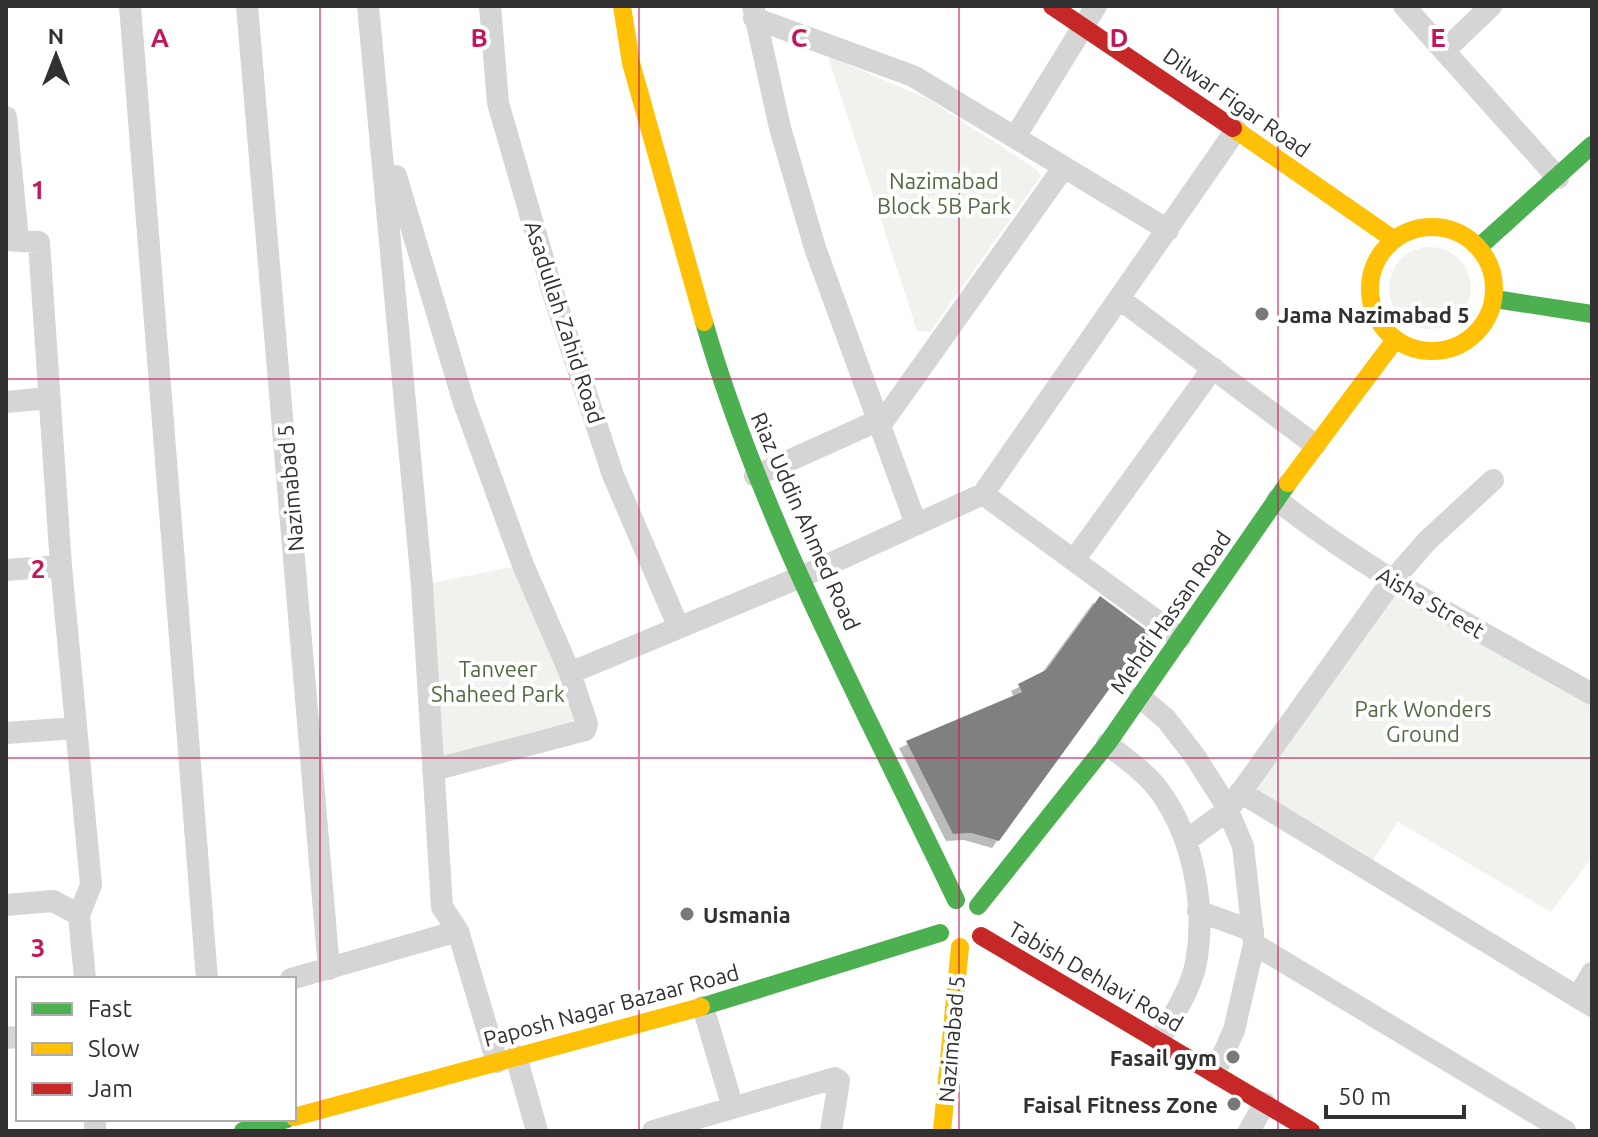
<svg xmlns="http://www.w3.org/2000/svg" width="1598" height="1137" font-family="Ubuntu,sans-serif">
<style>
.green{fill:#f0f3ed}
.building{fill:#808080;filter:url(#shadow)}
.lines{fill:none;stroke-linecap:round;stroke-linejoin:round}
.street{stroke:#d5d5d5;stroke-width:22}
.fast{stroke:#4caf50;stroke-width:18}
.slow{stroke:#ffc107;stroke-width:18}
.jam{stroke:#c62828;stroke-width:18}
.grid{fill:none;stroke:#c2185b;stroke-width:2;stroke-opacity:0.55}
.poi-dot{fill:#797979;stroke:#fff;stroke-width:3}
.labels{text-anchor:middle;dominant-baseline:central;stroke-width:8;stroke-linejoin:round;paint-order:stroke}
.street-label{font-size:22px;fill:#313131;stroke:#fff}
.park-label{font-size:22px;fill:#546a42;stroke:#fff}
.poi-label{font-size:22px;font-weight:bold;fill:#313131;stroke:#fff;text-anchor:start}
.grid-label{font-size:26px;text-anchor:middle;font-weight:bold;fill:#c2185b;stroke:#fff;stroke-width:8;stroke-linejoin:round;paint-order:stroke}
</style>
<defs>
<filter id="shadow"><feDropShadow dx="-7" dy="7" stdDeviation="0" flood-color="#0004"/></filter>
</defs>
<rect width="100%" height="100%" fill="#fff"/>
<!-- green -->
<path class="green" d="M828,56L928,99L1036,169L1041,176L930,332L917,331Z
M1389 288a41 41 0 1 1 82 0a41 41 0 1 1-82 0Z
M523,565L585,730L433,770L422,585Z
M1392,581L1592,694V858L1551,912L1398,822L1367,869L1240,792Z"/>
<!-- building -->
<path class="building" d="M1100,596L1150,633L999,841L971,833L953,834L906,741L1022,692L1018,684L1046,670Z"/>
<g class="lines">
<!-- street -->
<path class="street" d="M130,6L207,979
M247,6L329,969
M368,6L422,585L442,907L458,931L497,1062
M490,6L498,103L552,290L613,475L679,628
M753,6L780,128L815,248L916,524
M1404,6L1558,178
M754,18L913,76L1168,230
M1446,49L1491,6
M6,117L18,239
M1015,137L1096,6
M396,176L464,403L523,565L570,673L587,724L585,730L433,770
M6,240L39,242L61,566L91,885L79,915
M1121,300L1315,445
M6,402L49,398
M879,427L1064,167
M755,476L877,421
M983,494L1236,130
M1277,500C1375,577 1484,633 1592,694
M1074,560L1213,368
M6,570L61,566
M570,673L803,576L983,494L1180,638
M1140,697L1166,719L1194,755L1224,802L1243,846L1254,944L1234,1030L1215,1073
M6,733L76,728
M1107,744C1126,759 1147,773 1161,793C1194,840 1206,907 1196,963C1191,989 1172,1018 1159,1040
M1240,792L1592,1006
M1187,840L1228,810L1392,581L1427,541L1493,480
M6,905L53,901L79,915L85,979
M1198,911L1253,931
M1254,944L1565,1131
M291,979L458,931
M1578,997L1592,973
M703,1007L733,1108
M6,1038L18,1037
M516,1056L537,1131
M95,1119V1131
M653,1131L835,1078L839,1081L831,1131
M1249,1131L1265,1103"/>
<!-- fast -->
<path class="fast" d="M1479,247L1592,145
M1495,299L1592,314
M704,322C762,523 866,711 956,900
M978,906L1107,744L1288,483
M701,1007L940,933
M243,1131L287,1119"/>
<!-- slow -->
<path class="slow" d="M622,6L631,63L704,322
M1233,128L1393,239
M1370 289a62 62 0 1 1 124 0a62 62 0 1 1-124 0Z
M1288,483L1395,340
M294,1117L701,1007
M942,1131L960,947"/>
<!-- jam -->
<path class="jam" d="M1052,6L1233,128
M981,936L1311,1131"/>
</g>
<!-- grid -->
<path class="grid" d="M320,6V1131M639,6V1131M959,6V1131M1278,6V1131M6,379H1592M6,758H1592"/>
<!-- markers -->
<g class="poi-dot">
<circle cx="1262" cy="314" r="8"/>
<circle cx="687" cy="914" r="8"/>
<circle cx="1233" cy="1057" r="8"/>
<circle cx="1234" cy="1104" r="8"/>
</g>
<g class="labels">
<!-- street labels -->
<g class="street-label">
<text transform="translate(1237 102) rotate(35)">Dilwar Figar Road</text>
<text transform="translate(565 322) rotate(72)">Asadullah Zahid Road</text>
<text transform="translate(290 488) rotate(-95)">Nazimabad 5</text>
<text transform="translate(806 521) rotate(66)">Riaz Uddin Ahmed Road</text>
<text transform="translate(1431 602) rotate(30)">Aisha Street</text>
<text transform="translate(1170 612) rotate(-55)">Mehdi Hassan Road</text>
<text transform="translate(1096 976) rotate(30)">Tabish Dehlavi Road</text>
<text transform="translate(611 1005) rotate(-15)">Paposh Nagar Bazaar Road</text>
<text transform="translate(951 1039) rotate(-85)">Nazimabad 5</text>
</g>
<!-- park labels -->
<g class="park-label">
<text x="944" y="180">Nazimabad<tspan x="944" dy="25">Block 5B Park</tspan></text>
<text x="498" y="668">Tanveer<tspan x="498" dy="25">Shaheed Park</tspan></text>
<text x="1423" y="708">Park Wonders<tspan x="1423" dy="25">Ground</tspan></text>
</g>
<!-- poi labels -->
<g class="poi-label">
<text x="1278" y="314">Jama Nazimabad 5</text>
<text x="703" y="914">Usmania</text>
<text x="1217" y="1057" text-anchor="end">Fasail gym</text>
<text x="1218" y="1104" text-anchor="end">Faisal Fitness Zone</text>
</g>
</g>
<g class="grid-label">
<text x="160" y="47">A</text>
<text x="479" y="47">B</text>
<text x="799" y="47">C</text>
<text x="1119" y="47">D</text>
<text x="1438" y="47">E</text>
<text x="38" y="199">1</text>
<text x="38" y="578">2</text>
<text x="38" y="957">3</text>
</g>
<!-- border -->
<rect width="1598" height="1137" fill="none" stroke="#313131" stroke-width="16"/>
<!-- legend -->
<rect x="16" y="977" width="280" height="144" fill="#ffffff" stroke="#adadad" stroke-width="2"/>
<rect x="32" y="1003" width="40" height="12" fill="#4caf50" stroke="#adadad" stroke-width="2"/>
<text x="88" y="1017" font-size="24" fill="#313131">Fast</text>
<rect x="32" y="1043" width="40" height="12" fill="#ffc107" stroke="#adadad" stroke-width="2"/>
<text x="88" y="1057" font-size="24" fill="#313131">Slow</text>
<rect x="32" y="1083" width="40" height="12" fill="#c62828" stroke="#adadad" stroke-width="2"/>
<text x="88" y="1097" font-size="24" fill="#313131">Jam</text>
<!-- north arrow -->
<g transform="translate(56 56)" stroke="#ffffff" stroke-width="6" paint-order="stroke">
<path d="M0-6L14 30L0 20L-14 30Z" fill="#313131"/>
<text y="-12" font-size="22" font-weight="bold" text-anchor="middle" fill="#313131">N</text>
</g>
<!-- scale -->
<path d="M1326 1105v12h138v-12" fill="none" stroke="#313131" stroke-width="4"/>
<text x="1338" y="1105" font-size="24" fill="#313131" stroke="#ffffff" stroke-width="6" paint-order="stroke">50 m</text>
</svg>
